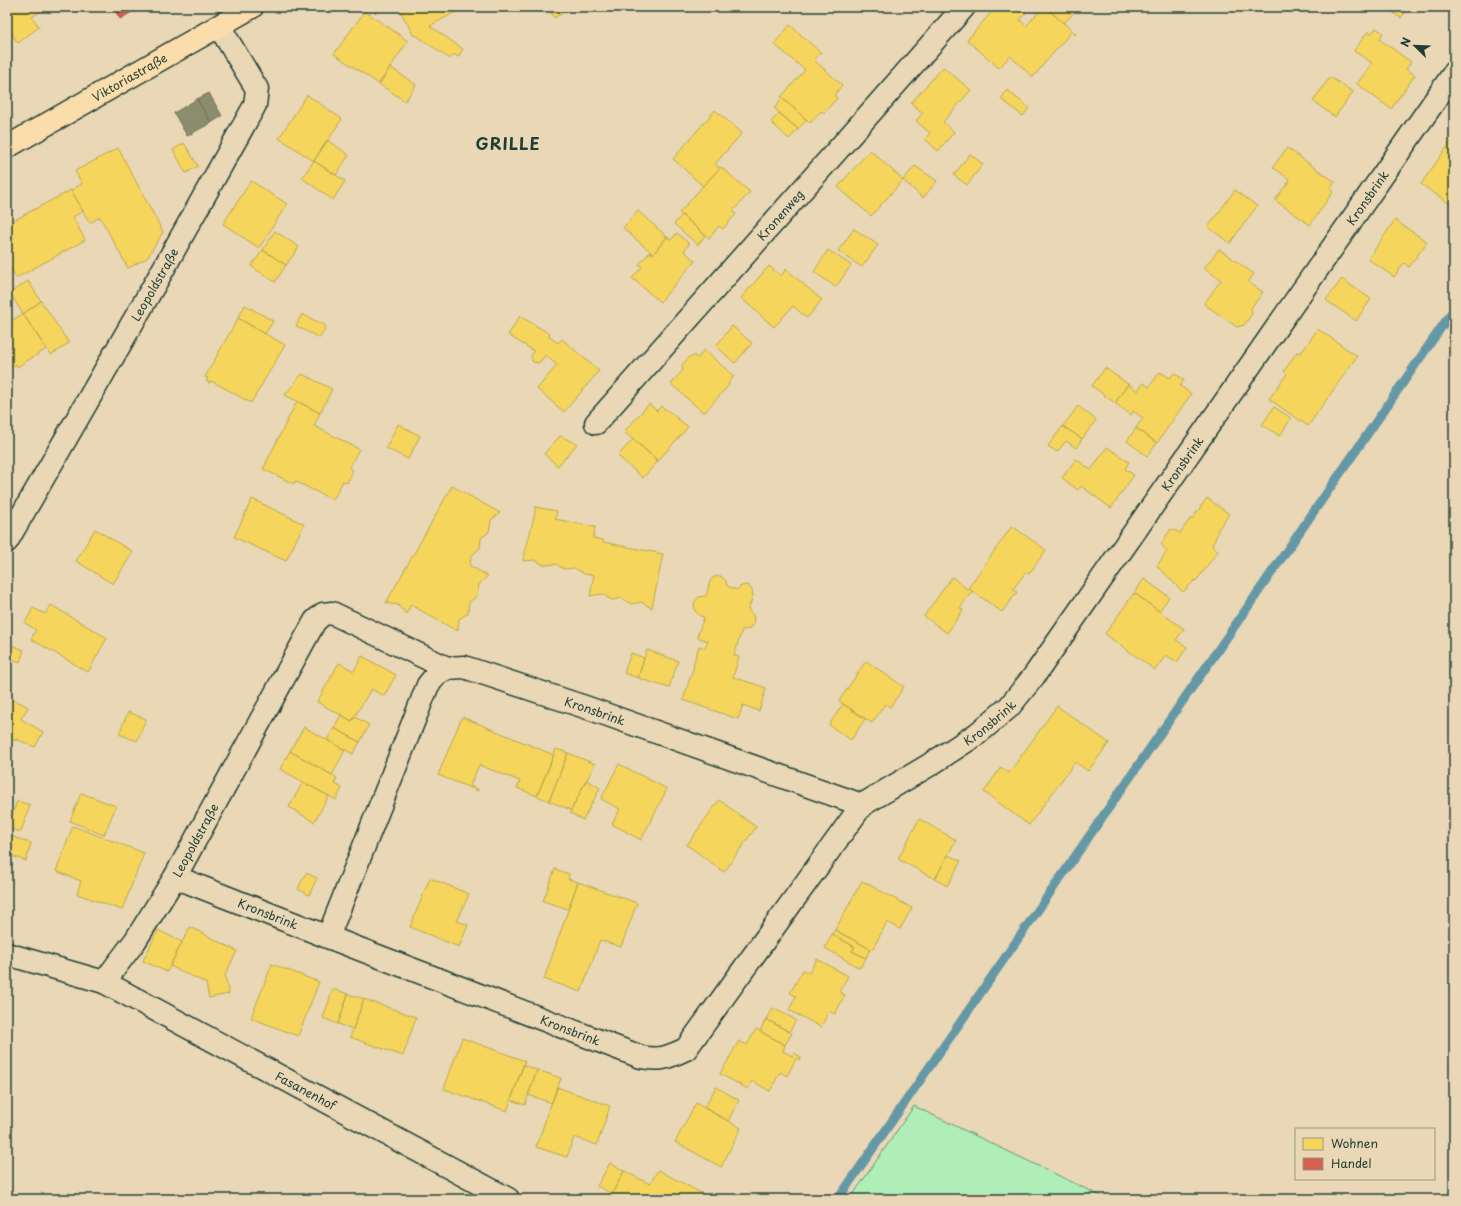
<svg xmlns="http://www.w3.org/2000/svg" width="1461" height="1206" font-family="'Playpen Sans',sans-serif">
<style>
.green{fill:#afefb7;stroke:#679676}
.homes{fill:#f6d55c;stroke:#b6a750}
.shops{fill:#d6604d;stroke:#9f5646}
.industry{fill:#8c8c6e;stroke:#6b745d}
.lines{fill:none;stroke-linecap:round;stroke-linejoin:round}
.stream{stroke:#6598a7;stroke-width:9}
.minor-casing{stroke:#1f3d34;stroke-width:25}
.major-casing{stroke:#1f3d34;stroke-width:25}
.minor{stroke:#e9d7b5;stroke-width:22}
.major{stroke:#fbddab;stroke-width:22}
.labels{text-anchor:middle;dominant-baseline:central;stroke-width:4;stroke-linejoin:round;paint-order:stroke}
.street-label{font-size:12px;fill:#1f3d34;stroke:#e9d7b5}
.district-label{font-size:16px;font-weight:bold;letter-spacing:1px;fill:#1f3d34;stroke:#e9d7b5}
</style>
<rect width="100%" height="100%" fill="#e9d7b5"/>
<filter id="ink" filterUnits="userSpaceOnUse"><feTurbulence type="fractalNoise" baseFrequency=".025" numOctaves="2"/><feDisplacementMap in="SourceGraphic" scale="8" xChannelSelector="R" yChannelSelector="G"/><feConvolveMatrix kernelMatrix="1 2 1 2 8 2 1 2 1" color-interpolation-filters="sRGB"/></filter>
<g filter="url(#ink)">
<!-- green -->
<path class="green" d="M914,1106L1107,1199H850Z"/>
<!-- homes -->
<path class="homes" d="M7,7H46L32,17L39,27L18,43L11,33L7,36Z
M398,7H464L430,26L463,49L458,57L454,54L450,59L416,35L414,36Z
M548,7H573L554,18Z
M996,7H1005L1011,12L1016,7H1019L1026,13L1020,20L1026,26L1043,7H1045L1076,34L1075,35L1071,32L1033,77L1010,56L999,68L967,40Z
M1045,7H1079L1064,23Z
M1385,7H1409L1401,18Z
M365,11L408,41L379,84L334,54Z
M790,25L821,53L814,60L842,85L834,95L837,98L824,113L821,111L810,123L781,97L805,70L774,44Z
M1376,28L1383,33L1379,39L1411,62L1406,69L1415,75L1391,109L1357,84L1372,63L1354,51L1368,31L1371,34Z
M390,67L416,85L405,101L379,84Z
M943,67L971,90L943,122L954,132L938,151L925,139L930,133L916,121L923,113L911,103Z
M1330,77L1353,92L1335,117L1313,101Z
M1007,90L1029,108L1023,116L1001,99Z
M307,95L342,119L314,161L279,138Z
M783,99L807,120L798,129L774,108Z
M715,110L742,133L715,164L720,168L703,186L673,159Z
M779,113L798,129L789,139L771,122Z
M1454,137V207L1421,184Z
M327,140L349,155L336,175L314,161Z
M184,143L198,166L186,173L173,150Z
M118,148L163,232L147,258L128,268L100,217L90,223L71,190L82,184L75,171Z
M1287,148L1335,182L1330,189L1333,192L1310,225L1275,200L1290,180L1273,167Z
M870,150L903,180L871,216L838,187Z
M970,154L983,164L967,185L954,175Z
M314,161L345,181L333,200L302,178Z
M915,166L937,181L923,198L903,180Z
M721,167L750,192L733,211L736,214L723,229L719,226L709,238L679,213L703,186Z
M251,181L287,204L259,248L223,224Z
M71,190L83,211L73,217L85,240L16,278L7,260V224Z
M1235,190L1257,206L1230,243L1208,227Z
M638,211L667,237L653,254L623,228Z
M682,215L705,235L698,245L674,224Z
M1395,220L1427,242L1409,267L1404,263L1394,277L1368,259Z
M854,229L878,245L862,267L838,251Z
M275,231L299,247L286,265L263,250Z
M677,233L689,244L684,251L695,261L660,302L632,278L642,267L639,264L650,252L653,254L667,237L671,240Z
M1219,249L1254,274L1248,282L1263,292L1251,308L1252,314L1244,325L1237,327L1204,304L1221,280L1204,268Z
M263,250L286,265L275,282L251,266Z
M828,250L851,265L836,287L814,272Z
M769,266L781,276L786,269L822,300L807,318L793,306L774,327L741,298Z
M1342,279L1371,299L1356,321L1326,300Z
M28,281L41,301L23,314L10,293Z
M41,301L69,343L51,355L23,314Z
M245,305L273,321L265,334L238,318Z
M23,314L46,349L17,367L16,364L7,369V323Z
M302,314L326,326L320,338L296,326Z
M520,316L550,334L549,337L558,343L562,339L599,371L564,412L537,389L557,365L545,355L541,361L537,363L533,362L531,356L534,351L508,335Z
M238,318L285,345L251,403L212,381L210,383L206,381L208,378L205,377Z
M732,326L752,343L735,363L716,346Z
M1318,329L1357,356L1308,426L1269,399L1287,374L1284,371L1297,352L1301,353Z
M704,350L734,376L728,384L729,385L704,413L671,384L683,370L682,365L689,357L695,356L698,358Z
M1105,368L1128,384L1115,403L1092,386Z
M1160,372L1170,378L1174,373L1184,380L1180,386L1191,394L1157,443L1136,428L1143,418L1133,411L1131,415L1115,403L1128,384L1138,391L1143,383L1149,387Z
M302,374L332,389L320,413L285,395Z
M297,401L320,413L314,426L359,449L349,468L353,470L347,483L343,481L333,500L295,481L294,484L263,469Z
M649,404L657,411L661,406L665,410L666,409L688,427L658,461L624,432Z
M1078,406L1096,420L1082,439L1063,426Z
M1274,407L1291,418L1280,436L1262,425Z
M398,424L420,436L408,459L386,448Z
M1063,426L1082,439L1076,448L1066,441L1057,452L1048,446Z
M1136,428L1157,443L1147,456L1127,441Z
M560,436L577,444L558,466L544,454Z
M633,439L658,461L643,478L618,456Z
M1107,447L1129,462L1125,469L1134,475L1111,508L1081,486L1078,490L1062,478L1076,459L1091,470Z
M452,486L500,513L491,520L489,532L481,538L480,548L471,556L470,566L488,576L479,584L477,596L469,602L468,613L459,619L458,629L457,631L411,605L406,614L398,605L386,603Z
M1207,498L1229,514L1217,531L1218,532L1212,546L1218,551L1196,581L1195,580L1183,592L1157,566L1167,551L1161,544L1171,529L1180,533L1190,519H1192Z
M252,499L304,524L286,561L234,537Z
M535,507L557,511L555,519L595,527L593,538L603,540V542L663,554L652,608L641,602L631,604L622,598L612,600L602,594L590,596L594,575L584,574L575,568L564,569L556,564L544,565L535,560L523,561L535,513Z
M1012,526L1046,550L1029,574L1026,572L1013,589L1017,592L1002,612L968,588Z
M95,529L133,552L113,584L76,561Z
M721,576L726,581L727,586L737,590L741,586L748,585L752,590L753,596L748,610L753,615L754,623L749,629L742,630L734,655L739,657L733,677L766,688L759,711L743,705L738,719L683,700L694,666L693,665L699,646L705,648L708,641L697,637L704,617L700,616L695,611L694,603L699,597L706,596L710,581L714,577Z
M952,577L967,589L968,588L972,591L960,608L963,610L947,633L924,616Z
M1144,579L1169,597L1159,611L1134,593Z
M1134,593L1184,629L1176,640L1187,647L1177,662L1166,655L1155,670L1105,634Z
M51,605L107,638L88,672L31,639L36,630L25,623L33,608L45,614Z
M7,643L24,650L20,662L7,657Z
M647,650L678,661L669,688L638,678Z
M631,653L644,658L638,678L624,673Z
M362,656L396,675L384,696L371,689L352,721L317,702L339,663L354,671Z
M866,661L904,687L890,707L885,704L872,723L839,701Z
M7,686L10,688L7,695Z
M7,696L28,707L21,719L43,732L35,747L16,739V741L7,738Z
M843,704L865,719L851,740L829,725Z
M1057,706L1109,743L1088,771L1075,762L1029,825L984,792L1001,767L1009,773Z
M128,712L146,719L137,741L119,734Z
M341,715L352,721L355,717L369,725L360,742L334,728Z
M462,717L554,755L537,796L517,788L520,781L479,765L470,786L478,789V791L438,775Z
M304,727L345,750L332,775L290,751Z
M334,728L360,742L353,754L327,740Z
M556,749L568,753L549,801L537,796Z
M290,751L337,778L334,783L342,788L336,800L280,769Z
M568,753L595,764L571,810L549,801Z
M619,764L667,789L641,840L612,824L620,809L601,799Z
M586,780L600,788L583,820L570,813Z
M303,782L329,796L314,822L289,807Z
M81,793L116,806L104,835L70,821Z
M719,800L756,827L724,872L687,845Z
M17,801L30,805L21,832L8,828Z
M919,819L956,840L935,879L898,859Z
M73,826L144,853L122,910L77,894L81,881L56,871Z
M7,835L31,843L26,861L7,854Z
M948,855L961,861L947,886L935,879Z
M555,869L569,874L568,879L578,882L568,909L543,901Z
M306,873L317,878L309,895L298,889Z
M430,878L469,894L457,921L468,925L459,947L410,927Z
M862,881L912,908L900,929L887,922L872,950L835,930Z
M578,882L637,903L621,947L600,940L581,992L544,979Z
M190,927L237,951L225,975L229,994L209,998L206,983L170,966Z
M158,930L182,942L167,972L143,961Z
M835,930L870,949L866,958L852,951L855,947L832,934Z
M832,934L855,947L852,951L866,958L860,968L825,948Z
M817,959L848,976L839,992L845,995L835,1014L829,1011L821,1027L789,1010L796,996L790,993L803,970L809,973Z
M272,964L319,982L298,1036L251,1018Z
M333,989L348,994L338,1024L323,1018Z
M348,994L364,999L353,1029L338,1024Z
M364,999L416,1017L403,1056L350,1037Z
M773,1008L796,1020L789,1032L766,1019Z
M766,1019L792,1033L785,1045L760,1031Z
M756,1029L785,1045L783,1051L792,1056L794,1053L801,1057L800,1060L796,1058L787,1076L780,1072L770,1091L752,1081L748,1089L720,1074L739,1041L747,1045Z
M462,1038L525,1061L507,1111L444,1089Z
M523,1065L537,1070L525,1105L511,1100Z
M537,1070L561,1078L552,1103L528,1095Z
M557,1087L610,1106L597,1145L574,1137L567,1157L536,1147Z
M716,1087L739,1100L728,1121L704,1108Z
M696,1103L741,1128L721,1167L675,1142Z
M610,1163L624,1171L612,1194L597,1186Z
M658,1170L707,1196L705,1199H609L624,1171L650,1184Z"/>
<!-- shops -->
<path class="shops" d="M113,7H140L120,19Z"/>
<!-- industry -->
<path class="industry" d="M209,93L222,116L211,123L197,99Z
M197,99L211,123L187,136L174,113Z"/>
<g class="lines">
<!-- stream -->
<path class="stream" d="M838,1199L1454,309"/>
<!-- minor casing -->
<g class="minor-casing">
<g id="minor">
<path id="s1" d="M596,423L964,7"/>
<path id="s2" d="M7,541L160,275L255,105L257,89L219,26"/>
<path id="s3" d="M175,877L328,937L641,1057C662,1061 668,1057 686,1049L862,805"/>
<path d="M328,937L428,685L437,674L447,668"/>
<path id="s4" d="M7,954L104,982L508,1199"/>
<path id="s5" d="M104,982L135,941L175,877L315,621L323,614L332,613L447,668L464,667L588,708L862,805L931,764L977,734L1009,707L1034,676L1454,73"/>
</g>
</g>
<!-- major casing -->
<g class="major-casing">
<g id="major">
<path id="s6" d="M7,147L252,7"/>
</g>
</g>
<!-- minor -->
<use href="#minor" class="minor"/>
<!-- major -->
<use href="#major" class="major"/>
</g>
</g>
<g class="labels">
<!-- street labels -->
<g class="street-label">
<text stroke="none"><textPath href="#s6" startOffset="141">Viktoriastraße</textPath></text>
<text stroke="none"><textPath href="#s5" startOffset="1804">Kronsbrink</textPath></text>
<text stroke="none"><textPath href="#s1" startOffset="278">Kronenweg</textPath></text>
<text stroke="none"><textPath href="#s2" startOffset="296">Leopoldstraße</textPath></text>
<text stroke="none"><textPath href="#s5" startOffset="1480">Kronsbrink</textPath></text>
<text stroke="none"><textPath href="#s5" startOffset="721">Kronsbrink</textPath></text>
<text stroke="none"><textPath href="#s5" startOffset="1156">Kronsbrink</textPath></text>
<text stroke="none"><textPath href="#s5" startOffset="169">Leopoldstraße</textPath></text>
<text stroke="none"><textPath href="#s3" startOffset="100">Kronsbrink</textPath></text>
<text stroke="none"><textPath href="#s3" startOffset="424">Kronsbrink</textPath></text>
<text stroke="none"><textPath href="#s4" startOffset="330">Fasanenhof</textPath></text>
</g>
<!-- district labels -->
<g class="district-label">
<text x="508" y="143">GRILLE</text>
</g>
</g>
<!-- margin -->
<rect width="1461" height="1206" fill="none" stroke="#e9d7b5" stroke-width="24"/>
<rect x="12" y="12" width="1437" height="1182" fill="none" stroke="#1f3d34" stroke-width="1.5" filter="url(#ink)"/>
<!-- legend -->
<rect x="1295" y="1128" width="140" height="52" fill="#e9d7b5" stroke="#989981"/>
<rect x="1303" y="1138" width="20" height="12" fill="#f6d55c" stroke="#989981"/>
<text x="1331" y="1148" font-size="12" fill="#1f3d34">Wohnen</text>
<rect x="1303" y="1158" width="20" height="12" fill="#d6604d" stroke="#989981"/>
<text x="1331" y="1168" font-size="12" fill="#1f3d34">Handel</text>
<!-- north arrow -->
<g transform="translate(1415 46) rotate(293)" stroke="#e9d7b5" stroke-width="3" paint-order="stroke">
<path d="M0-3L7 15L0 10L-7 15Z" fill="#1f3d34"/>
<text y="-6" font-size="11" font-weight="bold" text-anchor="middle" fill="#1f3d34">N</text>
</g>
</svg>
